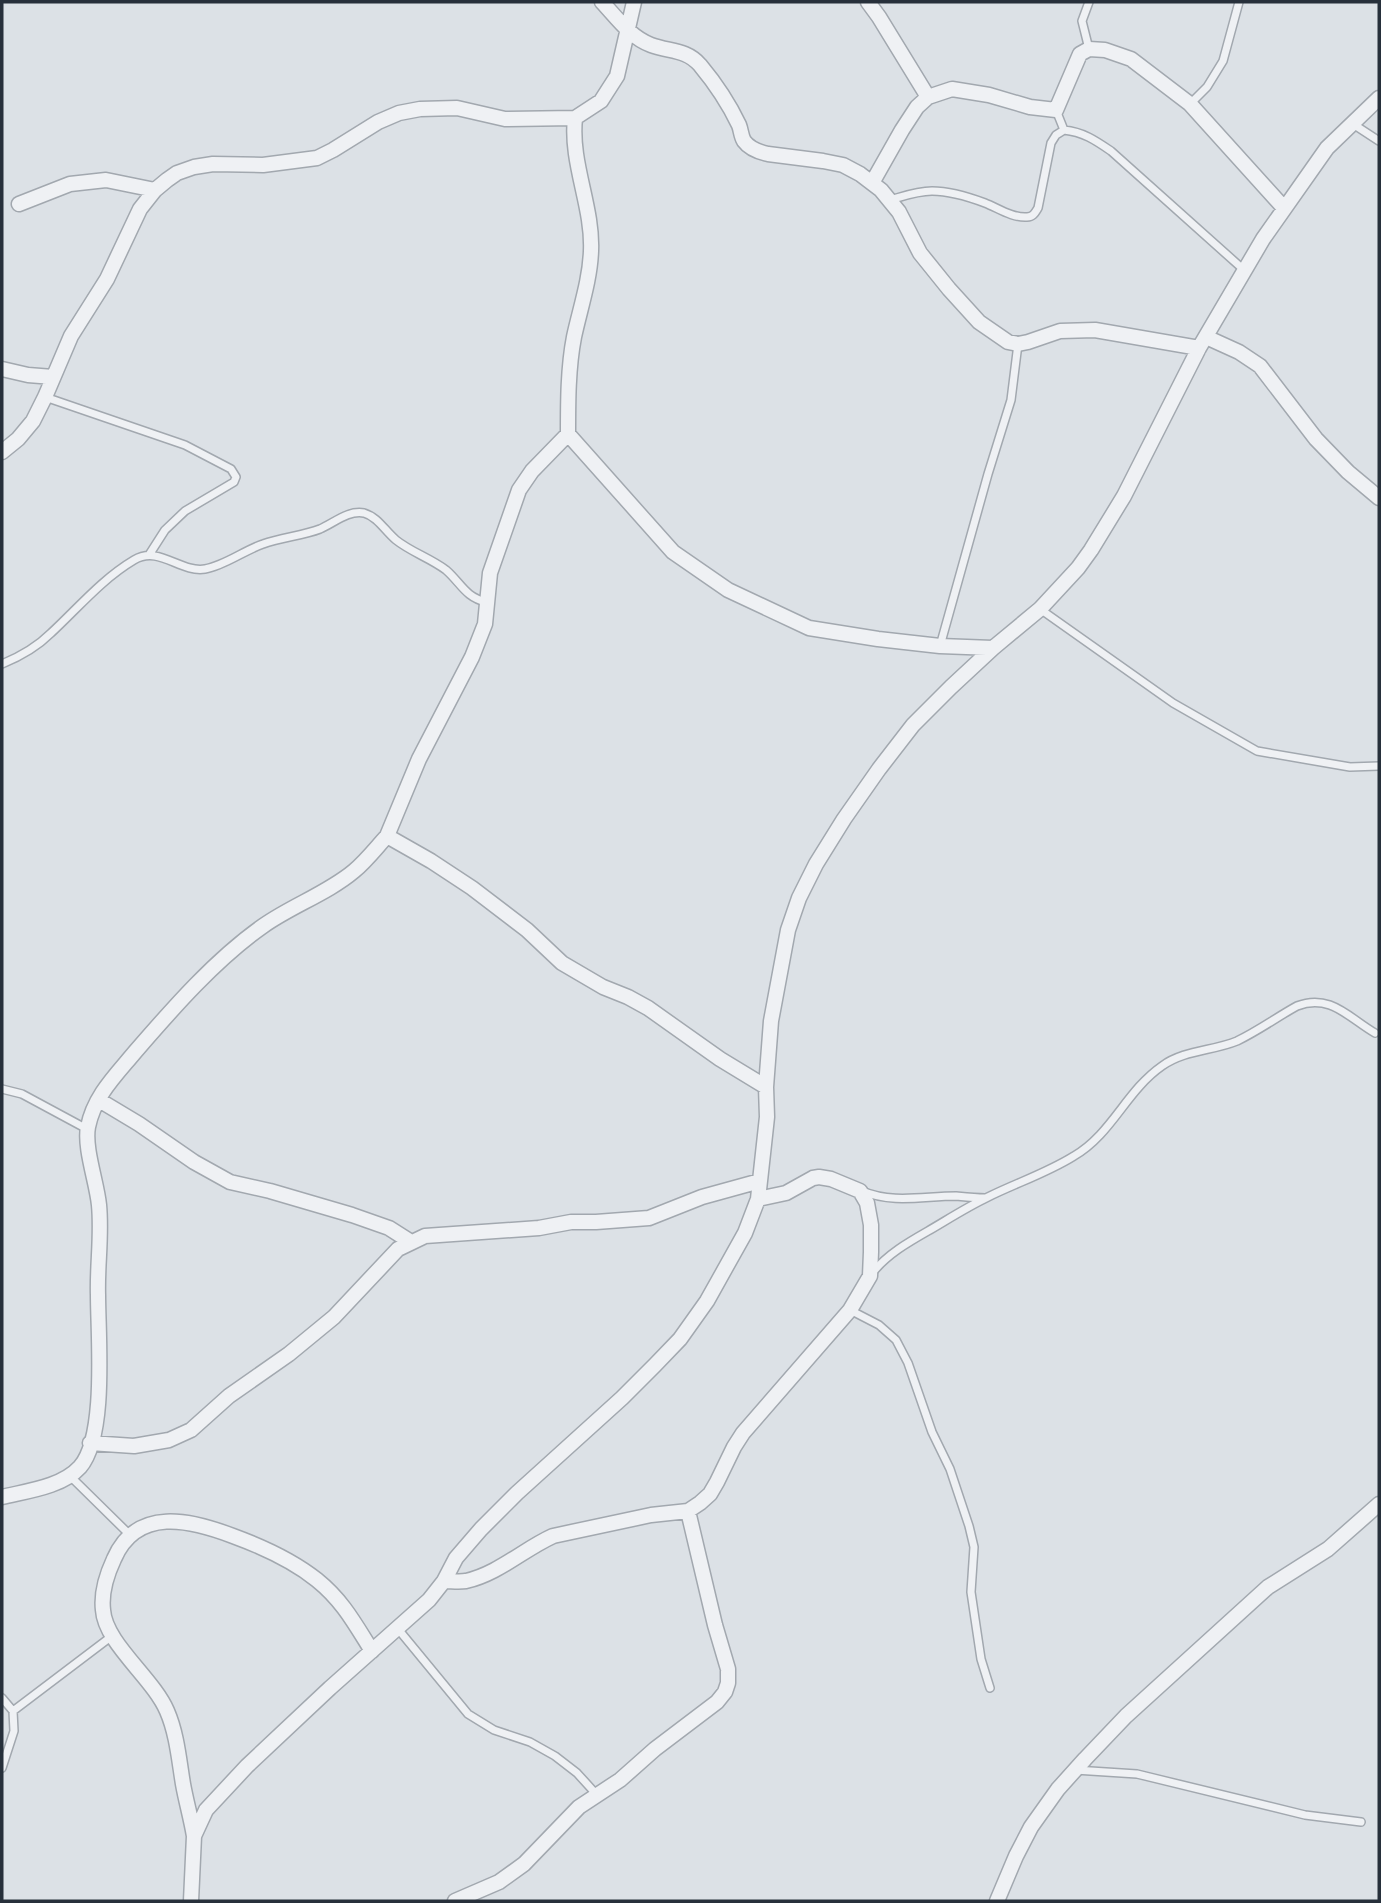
<svg xmlns="http://www.w3.org/2000/svg" width="1381" height="1903" font-family="'Work Sans',sans-serif">
<style>
.lines{fill:none;stroke-linecap:round;stroke-linejoin:round}
.lane-casing{stroke:#a2a8af;stroke-width:10}
.street-casing{stroke:#a2a8af;stroke-width:17}
.lane{stroke:#eff1f4;stroke-width:7}
.street{stroke:#eff1f4;stroke-width:14}
</style>
<rect width="100%" height="100%" fill="#dce1e6"/>
<g class="lines">
<!-- lane casing -->
<g class="lane-casing">
<path id="lane" d="M1089,2L1082,21L1089,49
M1190,104L1207,87L1223,61L1239,2
M1056,110L1064,130
M1353,124L1379,141
M890,200C904,196 917,191 932,191C950,191 969,197 985,203C998,208 1012,218 1027,217C1033,217 1035,213 1038,208L1051,143L1056,135L1064,130C1083,132 1095,140 1111,151L1244,270
M45,397L185,445L231,469L236,477L234,482L185,511L165,530L149,555
M1040,609L1173,703L1257,751L1350,767L1379,766
M940,646L988,474L1011,400L1018,344
M2,664C19,657 38,646 51,633C78,608 102,579 134,560C159,545 180,573 205,569C224,566 245,550 263,544C282,537 302,536 320,529C334,523 348,510 364,513C378,517 385,531 396,540C411,552 430,558 446,570C461,583 465,597 486,602
M2,1089L22,1094L87,1129
M862,1191C893,1204 924,1196 956,1196C966,1197 975,1198 985,1198
M873,1272C888,1254 907,1243 928,1231C947,1220 967,1207 988,1197C1016,1183 1047,1173 1074,1156C1112,1134 1126,1091 1162,1066C1184,1050 1213,1051 1237,1041C1258,1031 1277,1017 1297,1006C1330,993 1349,1018 1375,1033
M850,1310L879,1325L896,1340L908,1363L932,1432L950,1469L969,1526L974,1547L971,1592L981,1659L990,1688
M70,1476L130,1535
M398,1629L468,1714L494,1730L530,1742L555,1756L577,1773L597,1795
M2,1698L13,1711L14,1731L2,1768
M13,1711L112,1636
M1075,1770L1137,1774L1305,1815L1361,1822"/>
</g>
<!-- street casing -->
<g class="street-casing">
<path id="street" d="M602,2C617,18 630,37 651,45C670,52 686,49 700,65C715,83 729,104 739,125C741,130 741,136 744,141C749,148 759,152 768,154L823,161L843,165L860,174L881,190L899,212L920,253L949,289L979,322L1008,342L1018,344L1028,342L1060,331L1095,330L1199,348
M868,2L879,17L928,97
M575,118C570,163 593,206 591,251C590,280 580,309 574,337C568,368 568,402 568,434L673,552L728,590L809,628L878,639L940,646L993,648
M872,183L902,130L917,107L928,97L952,89L989,95L1030,107L1056,110L1080,54L1089,49L1105,50L1131,59L1190,104L1284,208
M19,204L70,184L106,180L155,190
M1206,337L1239,352L1260,366L1316,439L1348,472L1379,498
M2,369L28,375L53,377
M2,452L18,439L33,421L45,397L71,336L107,279L140,209L155,190L167,180L177,173L194,167L213,164L263,165L317,158L333,150L378,122L399,113L420,109L457,108L505,119L575,118L601,101L617,76L634,2
M387,836L419,759L472,657L485,624L490,573L519,490L532,471L568,434
M99,1100L139,1124L194,1162L230,1182L270,1191L352,1215L389,1228L411,1242
M90,1443L134,1446L169,1440L191,1430L229,1396L289,1354L334,1317L398,1249L425,1236L539,1228L571,1222H596L649,1218L702,1197L760,1181
M2,1497C27,1491 62,1487 80,1467C107,1436 98,1336 98,1295C97,1265 102,1236 99,1205C97,1183 84,1148 88,1127C94,1096 116,1075 135,1052C173,1008 216,959 263,926C291,906 328,893 354,871C366,861 376,848 387,836L431,861L472,888L527,930L562,963L603,987L628,997L648,1008L720,1059L766,1087
M444,1581C451,1581 459,1582 466,1581C498,1574 524,1549 553,1536L651,1515L688,1511L700,1503L710,1494L717,1482L734,1447L743,1433L850,1310L870,1276L871,1252V1225L867,1203L860,1191L831,1179L819,1177L813,1178L786,1193L758,1199
M194,1836C191,1818 186,1801 183,1784C179,1760 177,1734 167,1711C153,1678 105,1643 103,1610C101,1593 107,1574 114,1559C137,1506 191,1520 233,1536C263,1547 292,1560 317,1580C343,1601 355,1624 372,1651
M191,1901L194,1836L206,1810L247,1766L330,1688L429,1600L444,1581L456,1558L481,1529L517,1493L622,1398L655,1365L680,1339L707,1301L745,1233L758,1199L767,1117L766,1087L771,1021L788,930L799,898L816,864L844,819L879,769L913,725L951,687L993,648L1040,609L1078,568L1091,550L1124,496L1199,348L1263,239L1327,148L1379,98
M455,1901L499,1882L524,1864L579,1807L620,1780L655,1749L717,1702L725,1692L728,1683V1669L715,1625L688,1511
M997,1901L1016,1856L1031,1827L1058,1789L1085,1759L1126,1716L1268,1587L1328,1549L1379,1504"/>
</g>
<!-- lane -->
<use href="#lane" class="lane"/>
<!-- street -->
<use href="#street" class="street"/>
</g>
<!-- border -->
<rect width="1381" height="1903" fill="none" stroke="#27303b" stroke-width="7"/>
</svg>
